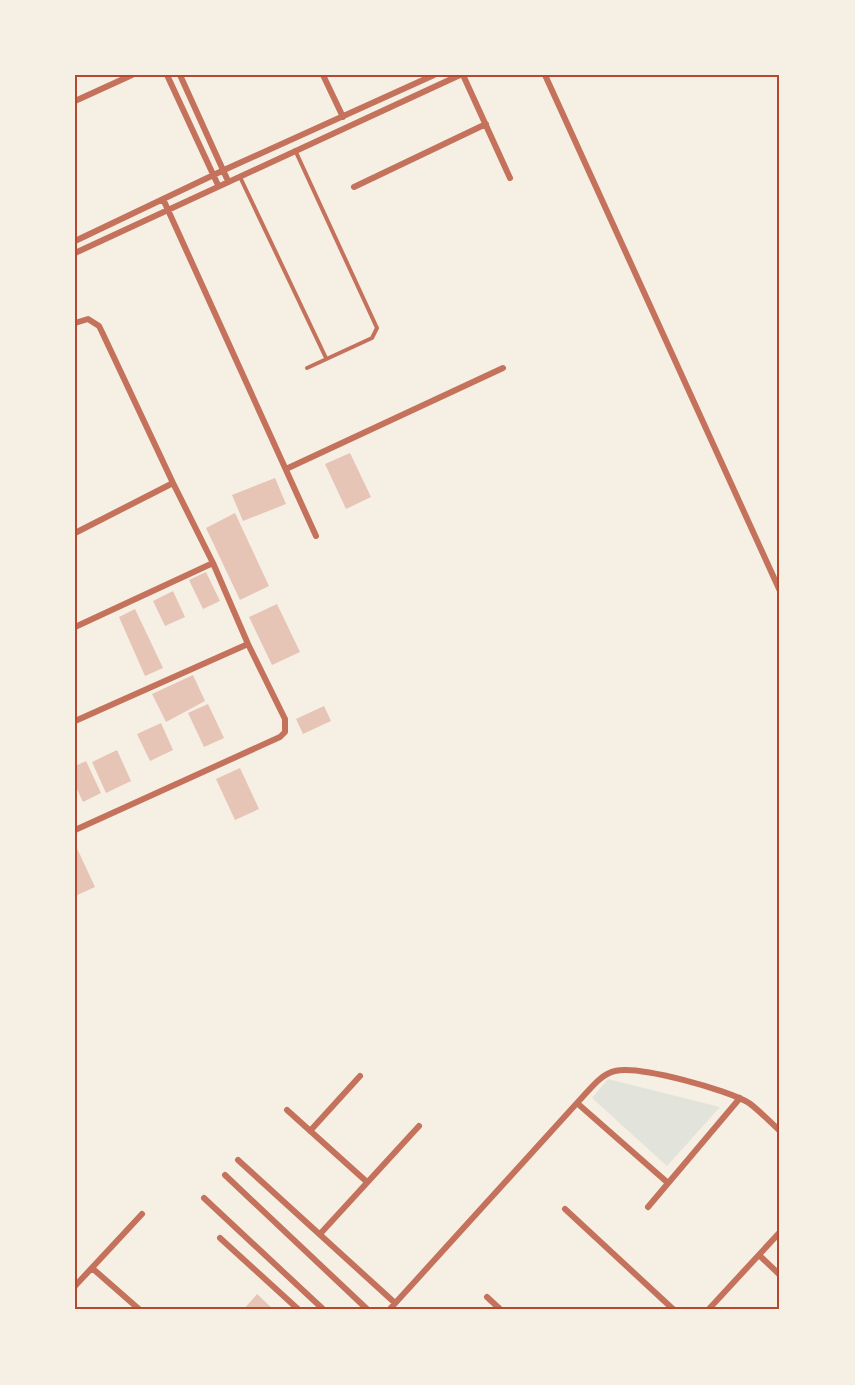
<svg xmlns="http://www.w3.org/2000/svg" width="855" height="1385" font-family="'PT Sans Narrow',sans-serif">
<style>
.green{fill:#e2e4dc}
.building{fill:#e6c5b7}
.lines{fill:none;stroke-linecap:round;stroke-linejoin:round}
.service{stroke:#c5725c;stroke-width:4}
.minor{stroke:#c5725c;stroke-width:6}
.neatline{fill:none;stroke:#b5482f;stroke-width:2}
</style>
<rect width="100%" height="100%" fill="#f6efe4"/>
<!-- green -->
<path class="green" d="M608,1079L720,1107L667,1166L592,1098Z"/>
<!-- building -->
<path class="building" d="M350,453L371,497L346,509L325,464Z
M275,478L286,504L243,521L232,495Z
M235,513L269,586L240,600L206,528Z
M206,572L220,601L203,609L189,580Z
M173,591L185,617L165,626L153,601Z
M277,604L300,652L272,665L249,617Z
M135,609L163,668L145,676L119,617Z
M193,675L205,701L166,722L152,694Z
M208,704L224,738L204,747L188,713Z
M324,706L331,721L303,734L296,719Z
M161,723L173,750L150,761L137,734Z
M117,750L131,781L106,793L92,762Z
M86,761L101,793L83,802L75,785V766Z
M240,768L259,809L235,820L216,779Z
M75,844L95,887L75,896Z
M257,1294L274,1310H243Z"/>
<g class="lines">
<!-- service -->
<path class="service" d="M295,150L377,328L372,338L307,368
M240,177L326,358"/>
<!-- minor -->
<path class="minor" d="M167,75L218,185
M180,75L228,181
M323,75L343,117
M463,75L510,178
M545,75L780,591
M75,101L132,75
M354,187L486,124
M163,199L316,536
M75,241L224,170L434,75
M75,253L460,75
M75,323L88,319L99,326L102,332L173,483L213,563L248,644L285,719V732L280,737L75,830
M286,469L503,368
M75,533L173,483
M75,627L213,563
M75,721L248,644
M577,1103L668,1183
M287,1110L367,1182
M310,1131L360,1076
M238,1160L395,1303
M225,1175L368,1310
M204,1198L324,1310
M648,1207L740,1098
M565,1209L674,1310
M320,1234L419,1126
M220,1238L299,1310
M759,1255L780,1275
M92,1268L140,1310
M75,1286L142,1214
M487,1297L501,1310
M389,1310L577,1103C588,1092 600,1074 615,1071C639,1065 728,1090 749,1103C760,1111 770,1122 780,1131
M708,1310L780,1232"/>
</g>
<!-- border -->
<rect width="855" height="1385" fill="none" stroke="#f6efe4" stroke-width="153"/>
<rect x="76" y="76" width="702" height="1232" class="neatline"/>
</svg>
